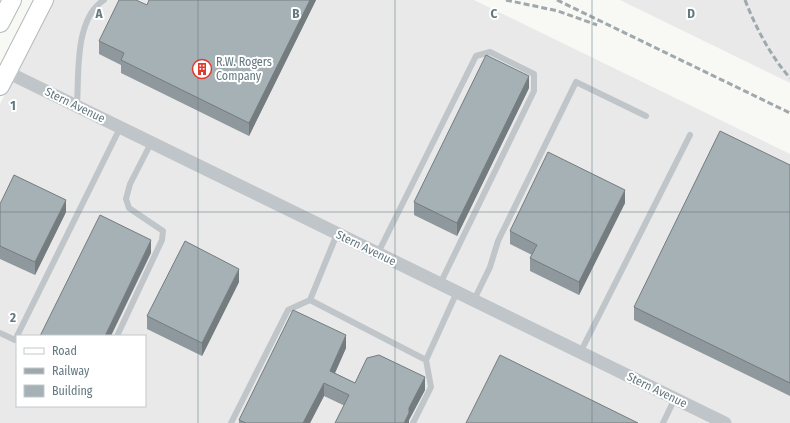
<svg xmlns="http://www.w3.org/2000/svg" width="790" height="423" font-family="'Fira Sans Condensed',sans-serif">
<style>
.built{fill:#e9e9e9;fill-rule:evenodd}
.lines{fill:none;stroke-linecap:round;stroke-linejoin:round}
.secondary-casing{stroke:#b2b9bc;stroke-width:20}
.service{stroke:#bfc5c8;stroke-width:6}
.minor{stroke:#bfc5c8;stroke-width:13}
.secondary{stroke:#fff;stroke-width:18}
.rail{stroke:#9fa8ac;stroke-width:3;stroke-dasharray:6 3;stroke-linecap:butt}
.wall{fill:#8f989c}
.shaded-wall{fill:#747c7f}
.building{fill:#a6b1b5;stroke:#747c7f}
.grid{fill:none;stroke:#647880;stroke-width:1;stroke-opacity:0.55}
.labels{text-anchor:middle;dominant-baseline:central;stroke-width:4;stroke-linejoin:round;paint-order:stroke}
.poi-label{font-size:12px;fill:#647880;stroke:#fff;text-anchor:start}
.street-label{font-size:12px;fill:#647880;stroke:#fff}
.grid-label{font-size:13px;text-anchor:middle;font-weight:bold;fill:#647880;stroke:#fff;stroke-width:4;stroke-linejoin:round;paint-order:stroke}
</style>
<rect width="100%" height="100%" fill="#f8f8f5"/>
<!-- built -->
<path class="built" d="M54,0H474L790,154V423H0V104ZM17,336H145V406H17Z
M620,0H790V83Z"/>
<g class="lines">
<!-- secondary casing -->
<g class="secondary-casing">
<path id="secondary" d="M0,23L12,0
M0,86L44,0"/>
</g>
<!-- service -->
<path class="service" d="M77,106C79,75 74,19 104,0
M337,234L310,300L426,360L457,292
M378,253L476,56L490,52L534,74V91L440,284
M474,300L490,267L498,241L576,82L646,116
M0,333L15,340L17,337
M17,336L120,128
M117,336L162,240L163,231L129,208L126,199L130,184L151,143
M580,353L690,135
M231,423L288,310L310,300
M413,423L431,387L426,360
M663,423L675,398"/>
<!-- minor -->
<path class="minor" d="M7,72L725,423"/>
<!-- secondary -->
<use href="#secondary" class="secondary"/>
<!-- rail -->
<path class="rail" d="M506,0L558,11L597,25
M557,0L790,113
M745,0C756,28 770,55 790,78"/>
</g>
<!-- wall -->
<path class="wall" d="M316,0L249,136L121,73V65L99,54V41L147,5Z
M529,88L457,236L414,215V202Z
M790,165V396L634,320V307Z
M625,203L579,295L530,271V258L532,255L510,244V231Z
M0,204L66,212L35,275L0,259Z
M239,282L202,356L147,329V316Z
M346,348L335,373L355,383L425,390L409,420V423L343,405L324,396L310,423H239V420Z"/>
<!-- shaded-wall -->
<path class="shaded-wall" d="M310,0H316L249,136V123Z
M529,76V88L457,236V223Z
M625,190V203L579,295V282Z
M66,200V212L35,275V262Z
M151,240V253L111,336H105Z
M239,269V282L202,356V343Z
M346,335V348L330,384V371Z
M425,377V390L409,420V423H404L409,408Z
M324,383V396L310,423H303Z"/>
<!-- building -->
<path class="building" d="M119,0H136L147,5L149,0H310L249,123L121,60L124,53L99,41Z
M486,55L529,76L457,223L414,202Z
M720,131L790,165V383L634,307Z
M548,152L625,190L579,282L530,258L537,245L510,231Z
M14,175L66,200L35,262L0,246V204Z
M100,215L151,240L105,336H40Z
M185,241L239,269L202,343L147,316Z
M293,310L346,335L330,371L355,383L367,358L379,355L425,377L409,408V413L404,423H335L349,395L324,383L303,423H246L239,420Z
M500,355L638,423H466Z"/>
<!-- grid -->
<path class="grid" d="M198,0V423M395,0V423M592,0V423M0,212H790"/>
<!-- icons -->
<defs>
<g id="building-ring" transform="scale(1)"><circle r="9.5" fill="#fff" stroke="#e0392d" stroke-width="1.5"/><path d="M-4-6H4V6H1V3H-1V6H-4ZM-2.5-4.3h1.7v1.8h-1.7ZM.8-4.3h1.7v1.8H.8ZM-2.5-1h1.7V.8h-1.7ZM.8-1h1.7V.8H.8Z" fill="#e0392d"/></g>
</defs>
<g fill-rule="evenodd">
<use href="#building-ring" x="202" y="69"/>
</g>
<g class="labels">
<!-- poi labels -->
<g class="poi-label">
<text x="216" y="62">R.W. Rogers<tspan x="216" dy="14">Company</tspan></text>
</g>
<!-- street labels -->
<g class="street-label">
<text transform="translate(75 105) rotate(26)">Stern Avenue</text>
<text transform="translate(366 248) rotate(26)">Stern Avenue</text>
<text transform="translate(657 390) rotate(26)">Stern Avenue</text>
</g>
</g>
<g class="grid-label">
<text x="99" y="18">A</text>
<text x="296" y="18">B</text>
<text x="494" y="18">C</text>
<text x="691" y="18">D</text>
<text x="13" y="110">1</text>
<text x="13" y="322">2</text>
</g>
<!-- legend -->
<rect x="16" y="335" width="130" height="72" fill="#ffffff" stroke="#c1c9cc"/>
<rect x="24" y="348" width="20" height="6" fill="#ffffff" stroke="#c1c9cc"/>
<text x="52" y="355" font-size="12" fill="#647880">Road</text>
<rect x="24" y="368" width="20" height="6" fill="#9fa8ac" stroke="#c1c9cc"/>
<text x="52" y="375" font-size="12" fill="#647880">Railway</text>
<rect x="24" y="385" width="20" height="12" fill="#a6b1b5" stroke="#c1c9cc"/>
<text x="52" y="395" font-size="12" fill="#647880">Building</text>
</svg>
